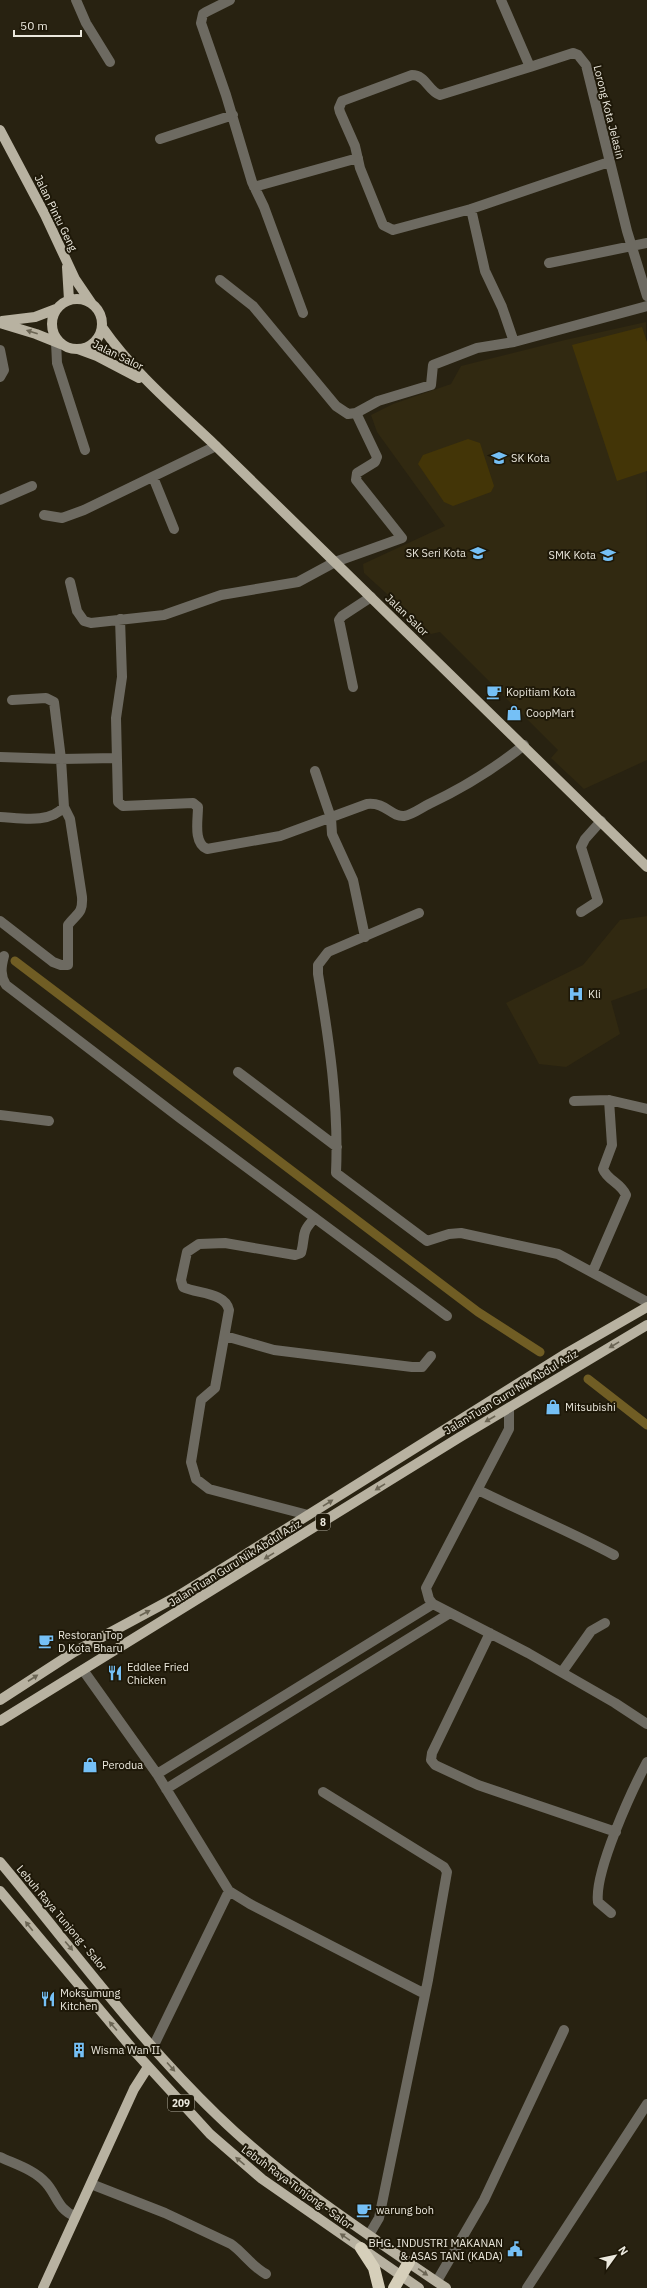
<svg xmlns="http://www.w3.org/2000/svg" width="647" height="2288" font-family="'IBM Plex Sans',sans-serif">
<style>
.built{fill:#312911}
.green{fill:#433507}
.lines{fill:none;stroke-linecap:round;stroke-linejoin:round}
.canal{stroke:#705d24;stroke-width:9}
.minor{stroke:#6d6a61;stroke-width:10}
.major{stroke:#b8b2a1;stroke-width:10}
.highway{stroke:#d6cfba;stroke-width:12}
.oneway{fill:#6b6554}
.labels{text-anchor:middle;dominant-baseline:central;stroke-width:4;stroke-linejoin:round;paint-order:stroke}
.shield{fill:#1e1808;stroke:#aeaa9d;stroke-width:1}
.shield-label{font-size:10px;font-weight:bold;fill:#ebe8dd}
.street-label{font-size:11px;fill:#ebe8dd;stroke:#1e1808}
.poi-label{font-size:11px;fill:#ebe8dd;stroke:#1e1808;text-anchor:start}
</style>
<rect width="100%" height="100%" fill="#282211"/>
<!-- built -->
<path class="built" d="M646,322L647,760L584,789L551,758L558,750L440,632L431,634L364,573L363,564L445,526L377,432L371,415L393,404L451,384L461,366L565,340Z
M647,916V988L611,1001L620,1034L566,1067L539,1064L506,1003L583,965L620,920Z"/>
<!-- green -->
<path class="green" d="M642,327L647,342V471L617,481L572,345Z
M468,439L480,443L494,486L491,492L453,506L444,502L418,464L423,455Z"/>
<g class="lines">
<!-- canal -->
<path class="canal" d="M15,961L478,1312L540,1352
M588,1379L647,1425"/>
<!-- minor -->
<path class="minor" d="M76,0L86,23L110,62
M230,0L206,12L203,14L201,23L226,95L252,182L264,207L303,313
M501,0L530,67L573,53L578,55L586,65L627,231L647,296
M530,67L440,95C428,91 426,75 412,75L342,101L339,108L340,112L355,146L360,168L383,225L393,230L471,209L609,162
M160,139L233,115
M254,187L358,158
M471,209L485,271L502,307L514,342
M549,263L647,243
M220,280L253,306L336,406L348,414L356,413L378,401L431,385L433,365L477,348L514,342L647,306
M56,342L57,363L85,450
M0,350L4,370L0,377
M153,477L174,529
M0,500L32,486
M44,515L62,518L84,510L216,446
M70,582L77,611L84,621L91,623L164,615L221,595L298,582L335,562L402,538L356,480L357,473L375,462L377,457L356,413
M120,619L122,677L116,718L118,802L123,806L193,803L198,807C198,820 193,843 207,849L280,836L367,804C386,802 391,817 404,816C412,815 421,808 429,804C463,788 494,769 524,745
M353,687L339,620L342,616L371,597
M0,757L61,759L54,702L46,698L12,700
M315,771L331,818L332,834L353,880L365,937
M0,817C21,818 49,824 64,807
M581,912L598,901L581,847L585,839L601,821
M419,913L328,952L318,965V974C329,1040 339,1105 336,1173L427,1241L449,1234L461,1233L558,1254L647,1302
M0,921L53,962L61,965H68V925C77,913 83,914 82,897L70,819L64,807L61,759L116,758
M4,956C1,967 0,976 6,985L180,1118L447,1316
M238,1072L337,1147
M574,1101L609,1100L647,1109
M0,1115L49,1121
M593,1271L626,1195C621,1183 607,1180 603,1169L612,1145L609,1100
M225,1336L274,1350L412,1367H422L431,1356
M509,1408V1429L426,1588L429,1599L433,1604L528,1653L615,1703L647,1724
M478,1490C523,1512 569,1531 614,1555
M308,1515L209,1489L196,1479L191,1462L201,1400L215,1388L229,1310C225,1292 197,1294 183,1287L181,1280L187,1252L199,1244L225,1243L295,1255L301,1253C306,1235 300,1233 315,1218
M490,1633L432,1753L431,1760L435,1765L478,1785L616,1832
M83,1670L157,1774L229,1891L250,1904L425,1994
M562,1672L591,1631L605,1623
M157,1774L433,1604
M166,1789L450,1613
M323,1792L444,1867L447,1872L428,1980L379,2218L369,2235
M611,1913L598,1902C594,1872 632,1790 647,1762
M153,2047L229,1891
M0,2157C15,2164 35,2170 46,2183C57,2195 58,2210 75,2216
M91,2184L165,2213L231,2244C244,2253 251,2266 266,2274
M437,2281L484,2200L564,2030
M527,2288L647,2104"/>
<!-- major -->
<path class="major" d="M0,130L45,215L75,279L92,304
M67,267L69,300
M52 324a25 25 0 1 1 50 0a25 25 0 1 1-50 0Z
M2,321L35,317L56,309
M0,323L36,334L61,344
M102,327C134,373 176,408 216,446L647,867
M78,349L97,356L139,378
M0,1700L74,1652L178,1596L238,1559L567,1353L647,1307
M0,1721L460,1437L647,1325
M0,1862C71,1947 137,2038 217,2115C286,2182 367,2234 446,2288
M0,1891L136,2053L210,2134L262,2179L419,2288
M43,2288L134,2089L148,2067"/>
<!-- highway -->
<path class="highway" d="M361,2248L374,2268L379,2288
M394,2288L409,2262"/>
</g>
<!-- one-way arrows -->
<defs><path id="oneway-solid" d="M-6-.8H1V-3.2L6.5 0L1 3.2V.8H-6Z"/></defs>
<g class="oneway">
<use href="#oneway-solid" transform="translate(32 332) rotate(-162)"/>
<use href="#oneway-solid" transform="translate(614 1345) rotate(149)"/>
<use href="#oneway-solid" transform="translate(490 1419) rotate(150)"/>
<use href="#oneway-solid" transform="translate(380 1487) rotate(148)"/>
<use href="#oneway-solid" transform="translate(328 1503) rotate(-32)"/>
<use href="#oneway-solid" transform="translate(269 1556) rotate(148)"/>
<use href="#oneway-solid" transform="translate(145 1613) rotate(-28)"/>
<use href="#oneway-solid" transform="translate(33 1678) rotate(-33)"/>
<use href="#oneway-solid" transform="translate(29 1926) rotate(-129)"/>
<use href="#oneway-solid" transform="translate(69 1946) rotate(50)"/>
<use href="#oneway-solid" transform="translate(113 2026) rotate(-131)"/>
<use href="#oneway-solid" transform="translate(171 2067) rotate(48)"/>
<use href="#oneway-solid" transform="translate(240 2161) rotate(-140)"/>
<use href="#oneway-solid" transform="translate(345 2237) rotate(-146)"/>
<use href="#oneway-solid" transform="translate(423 2272) rotate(35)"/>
</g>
<!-- icons -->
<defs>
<g id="school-bare" transform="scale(1.2)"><path d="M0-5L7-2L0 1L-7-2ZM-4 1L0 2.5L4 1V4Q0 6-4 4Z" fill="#75c0f6" stroke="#1e1808" stroke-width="2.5" paint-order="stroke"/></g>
<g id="cafe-bare" transform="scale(1.2)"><path d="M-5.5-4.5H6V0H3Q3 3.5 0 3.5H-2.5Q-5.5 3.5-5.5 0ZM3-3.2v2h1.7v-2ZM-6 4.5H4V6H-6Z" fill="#75c0f6" stroke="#1e1808" stroke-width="2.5" paint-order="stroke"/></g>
<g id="shop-bare" transform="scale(1.2)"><path d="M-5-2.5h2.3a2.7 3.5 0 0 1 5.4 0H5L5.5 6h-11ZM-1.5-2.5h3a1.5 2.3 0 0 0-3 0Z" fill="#75c0f6" stroke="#1e1808" stroke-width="2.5" paint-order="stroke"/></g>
<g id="hospital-bare" transform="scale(1.2)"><path d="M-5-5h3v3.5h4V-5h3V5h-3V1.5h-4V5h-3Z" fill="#75c0f6" stroke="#1e1808" stroke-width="2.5" paint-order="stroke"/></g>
<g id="restaurant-bare" transform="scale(1.2)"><path d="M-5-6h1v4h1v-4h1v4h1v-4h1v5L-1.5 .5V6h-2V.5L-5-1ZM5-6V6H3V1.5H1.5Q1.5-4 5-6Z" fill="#75c0f6" stroke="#1e1808" stroke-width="2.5" paint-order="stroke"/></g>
<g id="building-bare" transform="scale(1.2)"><path d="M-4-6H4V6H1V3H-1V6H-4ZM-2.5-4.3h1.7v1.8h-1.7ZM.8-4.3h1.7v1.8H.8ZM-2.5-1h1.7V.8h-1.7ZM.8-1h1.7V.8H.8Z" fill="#75c0f6" stroke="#1e1808" stroke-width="2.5" paint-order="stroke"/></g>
<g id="civic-bare" transform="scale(1.2)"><path d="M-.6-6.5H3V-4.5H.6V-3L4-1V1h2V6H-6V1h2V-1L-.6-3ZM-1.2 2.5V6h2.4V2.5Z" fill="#75c0f6" stroke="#1e1808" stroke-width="2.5" paint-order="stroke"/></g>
</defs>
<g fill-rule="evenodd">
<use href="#school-bare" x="499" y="458"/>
<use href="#school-bare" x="478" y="553"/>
<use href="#school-bare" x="608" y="555"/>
<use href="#cafe-bare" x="494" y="692"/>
<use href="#shop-bare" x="514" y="713"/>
<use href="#hospital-bare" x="576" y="994"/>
<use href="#shop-bare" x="553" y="1407"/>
<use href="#cafe-bare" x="46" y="1641"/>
<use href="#restaurant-bare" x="115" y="1673"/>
<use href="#shop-bare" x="90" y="1765"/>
<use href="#restaurant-bare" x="48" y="1999"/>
<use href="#building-bare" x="79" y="2050"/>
<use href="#cafe-bare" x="364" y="2210"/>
<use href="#civic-bare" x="515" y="2249"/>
</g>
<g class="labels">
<!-- shield labels -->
<g class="shield">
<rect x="316" y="1514" width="14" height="16" rx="3"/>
<rect x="168" y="2095" width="26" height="16" rx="3"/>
</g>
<g class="shield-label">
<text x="323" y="1522">8</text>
<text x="181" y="2103">209</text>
</g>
<!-- street labels -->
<g class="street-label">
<text transform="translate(609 112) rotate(76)">Lorong Kota Jelasin</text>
<text transform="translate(56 213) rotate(64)">Jalan Pintu Geng</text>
<text transform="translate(118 355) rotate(26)">Jalan Salor</text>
<text transform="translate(407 615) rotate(44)">Jalan Salor</text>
<text transform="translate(511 1392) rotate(-31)">Jalan Tuan Guru Nik Abdul Aziz</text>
<text transform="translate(235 1563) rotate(-32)">Jalan Tuan Guru Nik Abdul Aziz</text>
<text transform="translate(62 1918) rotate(50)">Lebuh Raya Tunjong - Salor</text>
<text transform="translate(297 2187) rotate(36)">Lebuh Raya Tunjong - Salor</text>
</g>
<!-- poi labels -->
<g class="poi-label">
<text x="511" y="458">SK Kota</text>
<text x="466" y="553" text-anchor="end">SK Seri Kota</text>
<text x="596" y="555" text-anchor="end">SMK Kota</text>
<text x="506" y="692">Kopitiam Kota</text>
<text x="526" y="713">CoopMart</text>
<text x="588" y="994">Kli</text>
<text x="565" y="1407">Mitsubishi</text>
<text x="58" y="1635">Restoran Top<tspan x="58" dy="13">D Kota Bharu</tspan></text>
<text x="127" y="1667">Eddlee Fried<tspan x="127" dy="13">Chicken</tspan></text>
<text x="102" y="1765">Perodua</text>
<text x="60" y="1993">Moksumung<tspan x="60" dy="13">Kitchen</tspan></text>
<text x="91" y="2050">Wisma Wan II</text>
<text x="376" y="2210">warung boh</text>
<text x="503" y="2243" text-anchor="end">BHG. INDUSTRI MAKANAN<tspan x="503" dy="13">&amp; ASAS TANI (KADA)</tspan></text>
</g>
</g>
<!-- north arrow -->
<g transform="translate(615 2256) rotate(57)" stroke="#1e1808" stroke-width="3" paint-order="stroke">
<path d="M0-3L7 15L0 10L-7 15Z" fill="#ebe8dd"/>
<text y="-6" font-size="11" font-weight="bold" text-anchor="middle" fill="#ebe8dd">N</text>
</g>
<!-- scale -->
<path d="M14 30v6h67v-6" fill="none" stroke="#ebe8dd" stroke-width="2"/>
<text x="20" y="30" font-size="12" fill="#ebe8dd" stroke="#1e1808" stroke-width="3" paint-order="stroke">50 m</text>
</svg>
